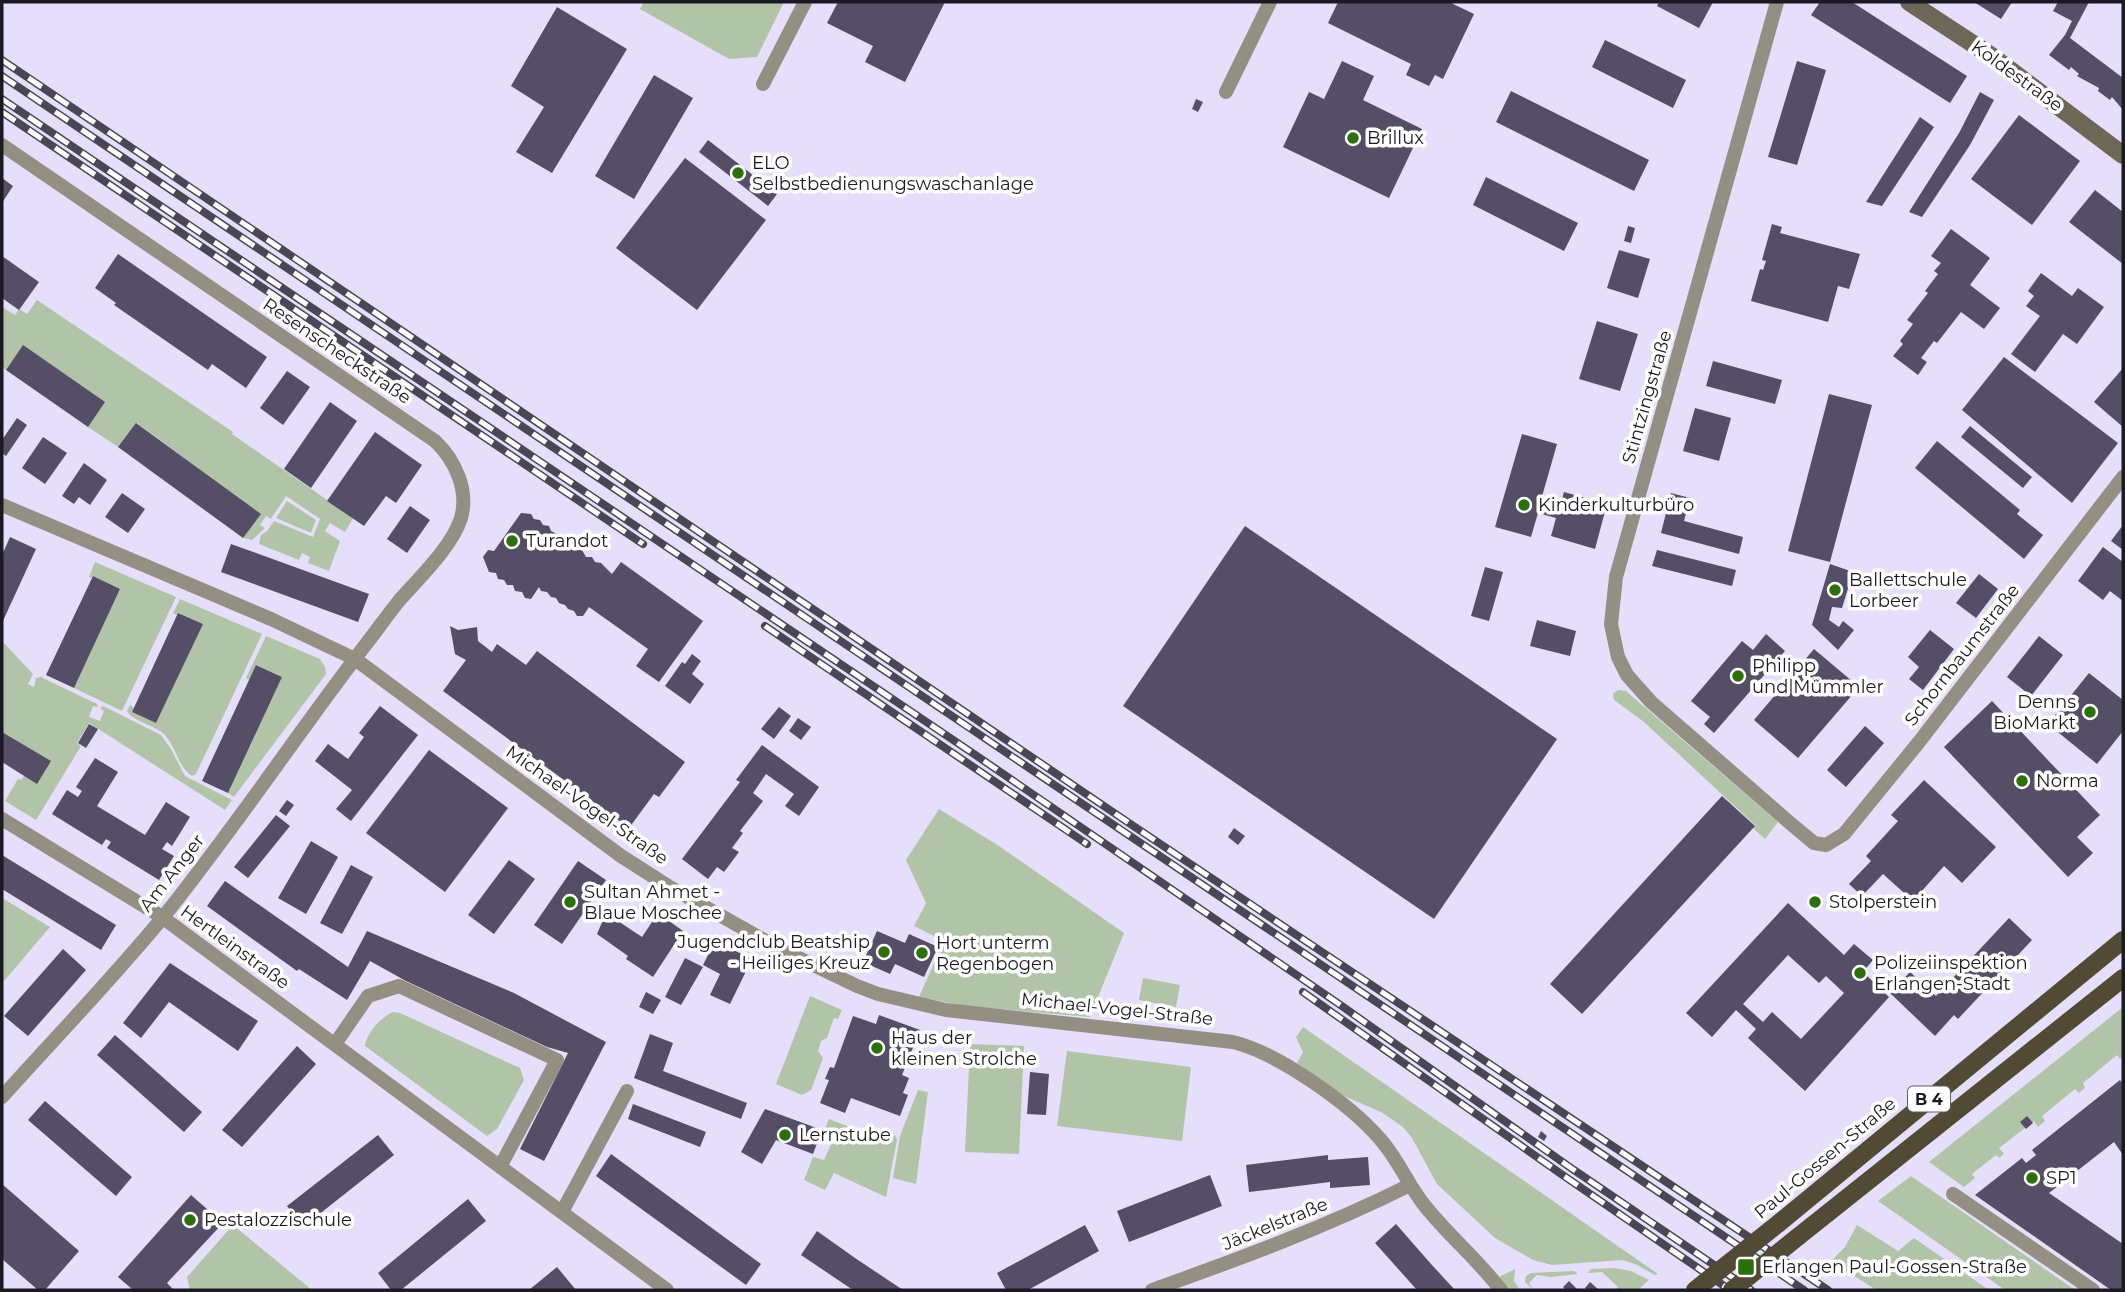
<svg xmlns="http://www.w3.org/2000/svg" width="2125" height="1292" font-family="Montserrat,sans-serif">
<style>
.green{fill:#b1c4a7}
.building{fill:#544e66;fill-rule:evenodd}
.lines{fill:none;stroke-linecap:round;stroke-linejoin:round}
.street{stroke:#938f83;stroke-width:14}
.secondary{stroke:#6c6756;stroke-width:18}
.primary{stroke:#514b36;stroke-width:18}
.rail-casing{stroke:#494655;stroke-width:8}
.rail{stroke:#fff;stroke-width:5;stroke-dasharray:16;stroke-linecap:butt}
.primary-bridge{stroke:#514b36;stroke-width:18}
.poi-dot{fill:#2c700b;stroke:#fff;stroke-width:2.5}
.labels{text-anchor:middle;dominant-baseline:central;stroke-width:7;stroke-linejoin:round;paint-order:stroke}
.shield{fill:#fff;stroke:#5f5e65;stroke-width:2}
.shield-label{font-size:16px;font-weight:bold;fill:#1b1923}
.street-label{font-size:18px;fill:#1b1923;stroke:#fff}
.poi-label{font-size:18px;fill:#1b1923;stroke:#fff;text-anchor:start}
</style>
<rect width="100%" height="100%" fill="#e5dffc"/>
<!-- green -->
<path class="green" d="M644,2H784L757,57L729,59L640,9Z
M37,300L233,432L232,434L353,518L345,532L330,523L325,531L340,541L329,571L308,563L310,557L302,553L299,560L259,544L261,535L267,531L274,521L313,537L320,519L286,496L271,519L266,516L260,525L265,528L252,540L243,538L260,514L137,423L118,447L88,427L23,346L6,370L2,367V307L15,315L19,309L27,314Z
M287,501L316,520L311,533L276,518Z
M95,562L176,597L122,711L74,688L120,589L93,576L91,578L89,577Z
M180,599L262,634L196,774L192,776C178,767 176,747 165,735C154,724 135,723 127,711L130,705L134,708L132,712L156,723L202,624L179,613L177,615L173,613Z
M266,636L320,659L325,667L326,674L234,797L228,793L282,677L257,665L249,680L246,678Z
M2,641L33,674L28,684L34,687L36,678L41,677L97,704L98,707L93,706L89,717L100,721L104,711L100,708L103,706L161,735L171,749L185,776L232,800L225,810L89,723L77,743L81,746L36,820L5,801L18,779L21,780L24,776L51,762L2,732Z
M1618,690L1626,691L1778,822L1765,839L1753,828L1755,825L1644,722L1614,700L1613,694Z
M939,809L999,846L1124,933L1090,1017L966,1006L919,997L944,941L914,926L926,903L906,860Z
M2,898L50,927L4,981L2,979Z
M1143,978L1180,985L1176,1007L1139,1000Z
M810,996L842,1010L838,1019L834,1018L827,1038L821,1041L818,1051L823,1058L811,1090L802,1095L776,1084Z
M2123,1007V1057L2120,1059L2117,1055L2083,1083L2085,1088L2079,1093L2075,1089L2042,1116L2045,1121L2038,1127L2034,1121L1999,1148L2004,1154L1999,1158L1996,1155L1972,1174L1975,1178L1964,1187L1929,1162Z
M393,1012L400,1013L520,1068L524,1080L497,1129L487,1136L365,1046C366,1034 381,1017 393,1012Z
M1303,1027L1658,1274L1655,1275L1635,1264L1622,1260L1552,1265L1533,1260L1495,1238L1437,1184L1412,1138L1403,1127L1381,1112L1344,1096L1297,1063L1303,1052L1296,1037Z
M970,1044L1024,1046L1019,1154L965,1152Z
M1067,1051L1191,1067L1182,1141L1057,1126Z
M918,1090L928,1092L916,1184L893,1178L900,1136Z
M829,1119L881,1139L895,1135L897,1140L886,1197L834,1173L825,1190L804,1180L813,1157L824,1160L836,1133L825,1129Z
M1911,1176L2075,1290H2005L1878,1201Z
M233,1225L312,1290H190L187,1277Z
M1857,1225L1898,1251L1914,1238L1989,1290H1876L1831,1261L1845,1247Z
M1615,1268L1631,1271L1649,1280L1638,1290H1617L1618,1287L1602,1272L1587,1273L1591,1269Z
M1515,1269L1514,1281L1520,1290H1507L1499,1277Z
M1574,1271L1578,1274L1551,1277L1537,1275L1529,1283L1533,1289L1525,1282L1526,1276L1531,1273Z"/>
<!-- building -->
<path class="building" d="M838,2H945L905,82L865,62L873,46L827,23Z
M1338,2H1449L1474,14L1443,79L1435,75L1429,86L1406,75L1411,64L1328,23Z
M1659,2H1713L1699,28L1657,6Z
M1820,2H1852L1967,76L1950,103L1811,15Z
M1974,2H2012L2001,19Z
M2058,2H2089L2070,38L2123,78V110L2112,97L2110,100L2098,91L2099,88L2077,76L2079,74L2071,67L2069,70L2049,55L2065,35L2072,21L2053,11Z
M557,7L627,49L552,173L516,152L544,107L511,86Z
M1605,40L1686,80L1673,108L1592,67Z
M1342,61L1374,76L1363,100L1422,129L1389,198L1283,147L1309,92L1324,99Z
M1797,61L1826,70L1797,165L1768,157Z
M654,75L693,98L634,199L595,176Z
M1511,91L1649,160L1634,191L1496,122Z
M1980,92L1994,100L1970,145L1922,217L1909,212L1959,133Z
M1196,99L1203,102L1198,112L1192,109Z
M2019,115L2080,161L2032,225L1971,179Z
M1920,117L1934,127L1882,206L1866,202Z
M708,140L777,194L768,206L699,152Z
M685,158L766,220L697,310L616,248Z
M1486,177L1578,223L1564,251L1473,205Z
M2,178L13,186L2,203Z
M2095,190L2123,212V264L2069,222Z
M1772,224L1782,227L1780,233L1860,254L1849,289L1838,286L1828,322L1751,301L1760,269L1763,270L1766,261L1762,260Z
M1628,226L1635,228L1631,243L1624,241Z
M1951,229L1990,258L1970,285L2000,308L1984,329L1961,312L1937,343L1934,341L1921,358L1927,362L1918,375L1893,356L1903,344L1900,341L1913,324L1907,320L1928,293L1925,291L1938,274L1934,271L1941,263L1931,256Z
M1619,250L1650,259L1638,298L1607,288Z
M118,254L267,357L246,388L212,364L208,370L114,305L116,303L95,288Z
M2,256L39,282L19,310L2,298Z
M2041,273L2072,296L2078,288L2104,307L2077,344L2063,334L2035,372L2011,354L2040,316L2026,306L2034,296L2028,291Z
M1597,321L1638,334L1620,391L1579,379Z
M23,345L105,402L88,427L6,370Z
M2004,357L2118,443L2072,503L1962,410Z
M1713,361L1782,380L1775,404L1706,386Z
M2123,368V427L2094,402Z
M287,371L310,387L283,425L260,408Z
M1829,394L1872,405L1830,562L1788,551Z
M330,402L357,421L311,488L284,469Z
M1695,408L1731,418L1719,461L1683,451Z
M17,418L27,425L6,456L2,453V440Z
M136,423L261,514L243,538L118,447Z
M1970,426L2032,477L2023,488L1961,437Z
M375,432L422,465L396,503L386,496L364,526L327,501Z
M1522,434L1557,444L1541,500L1560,505L1564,492L1607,504L1595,549L1551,536L1556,518L1538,513L1531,537L1495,527Z
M43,437L67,453L45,484L22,468Z
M1937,441L2020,510L2017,514L2043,535L2024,559L1915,468Z
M84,463L107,480L90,505L79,497L74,504L62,496Z
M122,493L145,509L128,533L105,517Z
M1671,493L1690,498L1684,521L1743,537L1739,554L1661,533Z
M410,506L430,520L407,553L387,539Z
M521,513L531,514L534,519L540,520L543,525L549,526L551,531L565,538L569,544L575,545L578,550H582L586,557H592L595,562L601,563L612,574L621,562L703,621L659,682L636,666L648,649L589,607L583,616H577L574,611L568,609L565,605L559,603L556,598L551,597L547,592L541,591L539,587L531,599L525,598L522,592L515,591L513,585H507L504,580L498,579L496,573L489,572L483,557L488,550L494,551Z
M2123,525V550L2111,541Z
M1245,526L1557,739L1434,919L1123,706Z
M10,537L36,549L2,623V555Z
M231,544L369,594L358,622L221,572Z
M2103,547L2123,562V601L2110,591L2103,600L2078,581Z
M1657,550L1736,570L1732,586L1652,566Z
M1830,564L1853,572L1842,608L1832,607L1829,620L1839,627L1843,621L1854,630L1838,650L1812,625Z
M1485,567L1503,572L1489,621L1471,616Z
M1979,574L1998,589L1976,618L1956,603Z
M93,576L120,589L74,688L46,675Z
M178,613L203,624L156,723L132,712Z
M1537,620L1576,631L1570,656L1530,646Z
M450,626L458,630L477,627L478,641L492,652L497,644L526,665L537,651L685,762L659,797L654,794L629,828L443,691L466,660L455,654Z
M1930,630L1954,649L1923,690L1909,679L1919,667L1908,657Z
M1766,634L1785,651L1714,733L1704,724L1710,717L1691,701L1742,641L1753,650Z
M2039,636L2063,655L2031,696L2007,677Z
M1814,649L1859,687L1798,758L1754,720Z
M692,654L701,661L692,674L704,684L690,704L665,686L682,662L685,664Z
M256,665L282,677L228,793L202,781Z
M2089,673L2123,700V731L2097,764L2048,724Z
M1992,701L2100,815L2077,837L2093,853L2068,877L1944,747Z
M380,706L418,735L351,821L336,809L352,790L315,761L328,744L348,759L364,737L359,733Z
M779,707L791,716L774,739L761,729Z
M798,718L811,727L801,740L789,731Z
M89,724L98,729L86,748L78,743Z
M1865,726L1884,743L1846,787L1827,770Z
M2,732L51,761L37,784L2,762Z
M762,745L819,787L799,816L785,806L794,794L766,774L753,793L763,801L740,831L743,833L732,848L739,852L724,872L717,867L708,879L682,859L740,782L736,780Z
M429,750L508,808L445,892L366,833Z
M95,758L118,772L97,806L145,835L166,802L190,817L172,846L167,842L162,849L174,856L159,880L107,848L111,842L106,839L102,845L52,814L67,790L78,797L82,791L76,787Z
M1924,780L1996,847L1962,883L1944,866L1913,901L1883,874L1862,896L1849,884L1871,861L1866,856L1898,821L1891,815Z
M1722,796L1755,826L1582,1014L1550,984Z
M287,800L294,805L286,816L279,811Z
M276,815L290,826L248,878L234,867Z
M1234,828L1245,836L1238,845L1228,837Z
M311,841L338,857L306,914L278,898Z
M2,855L116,925L101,950L2,889Z
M509,860L535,879L494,934L468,915Z
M578,861L606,880L562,944L534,925Z
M351,865L373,877L342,934L320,923Z
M225,881L348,967L367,931L514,993L606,1042L544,1161L520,1149L568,1053L547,1047L406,981L370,961L347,1000L299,969L297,971L207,906Z
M1788,903L1844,955L1854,944L1873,960L1863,972L1889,997L1805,1091L1748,1038L1756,1029L1736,1010L1712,1037L1686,1013ZM1788,955L1819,983L1826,976L1844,993L1801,1039L1772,1012L1763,1022L1743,1004Z
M606,913L642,937L658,913L683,931L653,977L626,959L628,956L597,934Z
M2009,918L2032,940L1958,1019L1954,1015L1935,1036L1890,993L1910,972L1936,996Z
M877,931L905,943L909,934L938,947L924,977L895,964L890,974L863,962Z
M715,941L752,959L730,1004L710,995L720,974L703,965Z
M63,949L86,970L28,1036L4,1016Z
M685,958L703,967L681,1005L665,997Z
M170,963L258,1021L238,1051L169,1002L141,1038L123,1023Z
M646,992L661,1000L653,1014L639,1007Z
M879,1015L920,1030L902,1075L909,1078L903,1093L908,1095L900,1116L851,1098L845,1113L820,1103L829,1080L825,1079L830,1067L834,1068L853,1016L876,1024Z
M650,1034L673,1043L663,1071L747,1103L741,1119L634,1078Z
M115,1035L202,1112L184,1132L97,1055Z
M297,1046L316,1064L242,1147L222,1130Z
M1030,1072L1049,1074L1046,1115L1027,1114Z
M2120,1080L2123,1084V1155L2114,1142L2049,1193L2123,1244V1290H2111L1975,1195L2022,1158L2026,1163L2036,1155L2032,1150Z
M45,1101L132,1177L116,1196L28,1120Z
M633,1104L706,1132L700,1147L628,1119Z
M765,1109L822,1130L813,1154L776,1140L762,1164L741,1152Z
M2027,1116L2033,1123L2026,1129L2020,1122Z
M1541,1131L1547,1136L1544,1141L1538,1137Z
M378,1135L394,1155L303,1227L287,1206Z
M611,1154L761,1264L746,1285L596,1176Z
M1328,1155V1160L1368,1157L1370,1185L1330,1188V1182L1249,1192L1246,1165Z
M1210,1175L1222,1206L1129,1242L1117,1211Z
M2,1184L79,1251L45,1290H38L2,1259Z
M191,1195L223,1223L167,1283L174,1290H133L118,1277Z
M468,1199L486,1221L401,1290H391L378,1273Z
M1396,1224L1431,1264L1455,1290H1417L1375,1243Z
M1085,1225L1099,1251L1028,1290H1006L997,1273Z
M817,1231L855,1258L903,1290H853L801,1255Z
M557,1267L576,1290H529Z
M1569,1281L1578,1290H1566L1563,1287Z
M1590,1282L1599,1290H1587L1585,1288Z"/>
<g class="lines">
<!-- street -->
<path class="street" d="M1777,2L1616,577L1611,624L1618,657L1627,675L1651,702L1790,823L1814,843L1826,845L1844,834L1919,742L2123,477
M763,84L805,2
M1226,92L1270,2
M2,145L435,441C455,460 469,490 461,518C452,547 418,579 398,602C386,617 375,633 363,648C295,737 234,829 164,916C113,978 56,1037 2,1097
M2,505L271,619L355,659L621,856L668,886L780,949L857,986L878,994L946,1010L1233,1042C1278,1053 1350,1104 1380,1139C1398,1159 1408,1185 1425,1206C1449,1236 1478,1260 1501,1290
M2,819L162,917L667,1290
M335,1044L368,996L399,986L557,1060L500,1167
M1953,1194L2093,1290
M562,1212L627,1091
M1152,1290C1239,1259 1326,1227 1410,1185"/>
<!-- secondary -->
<path class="secondary" d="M1909,2L1990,55L2123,155"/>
<!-- primary -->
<path class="primary" d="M1779,1223L2123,940
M1799,1236L2123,978"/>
<!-- rail casing -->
<g class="rail-casing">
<path id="rail" d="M2,60L1129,823L1828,1290
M2,76L1804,1290
M2,99L974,754L1339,1004L1571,1168L1751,1290
M2,112L643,544
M765,626L1087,844
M1303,992L1564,1176L1730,1290"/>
</g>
<!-- rail -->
<use href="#rail" class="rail"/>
<!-- primary-bridge -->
<path class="primary-bridge" d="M1695,1290L1779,1223
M1732,1290L1799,1236"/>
</g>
<!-- markers -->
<g class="poi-dot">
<circle cx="1353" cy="138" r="7"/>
<circle cx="738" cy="173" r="7"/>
<circle cx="1524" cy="505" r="7"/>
<circle cx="512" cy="541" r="7"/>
<circle cx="1835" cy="590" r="7"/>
<circle cx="1738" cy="676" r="7"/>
<circle cx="2090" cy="712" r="7"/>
<circle cx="2022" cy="781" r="7"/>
<circle cx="570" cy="902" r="7"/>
<circle cx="1815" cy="902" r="7"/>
<circle cx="884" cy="952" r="7"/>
<circle cx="922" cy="953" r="7"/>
<circle cx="1860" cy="973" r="7"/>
<circle cx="877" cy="1048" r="7"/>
<circle cx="785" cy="1135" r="7"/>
<circle cx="2032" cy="1178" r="7"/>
<circle cx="190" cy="1220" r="7"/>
<rect x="1737" y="1258" width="18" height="18" rx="3.5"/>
</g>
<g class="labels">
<!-- shield labels -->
<rect class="shield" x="1908" y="1086.5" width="42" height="25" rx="5"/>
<g class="shield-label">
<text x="1929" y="1099">B 4</text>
</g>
<!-- street labels -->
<g class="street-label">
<text transform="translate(2017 76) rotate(36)">Koldestraße</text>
<text transform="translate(337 351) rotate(34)">Resenscheckstraße</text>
<text transform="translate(1647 397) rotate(-74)">Stintzingstraße</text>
<text transform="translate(1962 655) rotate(-52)">Schornbaumstraße</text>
<text transform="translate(587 805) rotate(35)">Michael-Vogel-Straße</text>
<text transform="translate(172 873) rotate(-52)">Am Anger</text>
<text transform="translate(235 947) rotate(36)">Hertleinstraße</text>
<text transform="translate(1117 1009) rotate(6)">Michael-Vogel-Straße</text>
<text transform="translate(1825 1158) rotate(-40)">Paul-Gossen-Straße</text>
<text transform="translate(1275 1224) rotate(-22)">Jäckelstraße</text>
</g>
<!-- poi labels -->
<g class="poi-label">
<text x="1367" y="138">Brillux</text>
<text x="752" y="163">ELO<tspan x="752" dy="21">Selbstbedienungswaschanlage</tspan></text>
<text x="1538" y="505">Kinderkulturbüro</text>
<text x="526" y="541">Turandot</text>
<text x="1849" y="580">Ballettschule<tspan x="1849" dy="21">Lorbeer</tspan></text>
<text x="1752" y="666">Philipp<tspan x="1752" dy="21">und Mümmler</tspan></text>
<text x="2076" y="702" text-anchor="end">Denns<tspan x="2076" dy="21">BioMarkt</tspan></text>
<text x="2036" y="781">Norma</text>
<text x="584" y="892">Sultan Ahmet -<tspan x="584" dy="21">Blaue Moschee</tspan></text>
<text x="1829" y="902">Stolperstein</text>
<text x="870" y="942" text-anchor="end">Jugendclub Beatship<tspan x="870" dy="21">- Heiliges Kreuz</tspan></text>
<text x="936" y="943">Hort unterm<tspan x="936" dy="21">Regenbogen</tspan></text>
<text x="1874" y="963">Polizeiinspektion<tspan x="1874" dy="21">Erlangen-Stadt</tspan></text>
<text x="891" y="1038">Haus der<tspan x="891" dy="21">kleinen Strolche</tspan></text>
<text x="799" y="1135">Lernstube</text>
<text x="2046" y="1178">SP1</text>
<text x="204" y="1220">Pestalozzischule</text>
<text x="1762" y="1267">Erlangen Paul-Gossen-Straße</text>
</g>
</g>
<!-- border -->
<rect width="2125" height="1292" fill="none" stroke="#1b1923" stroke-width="7"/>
</svg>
